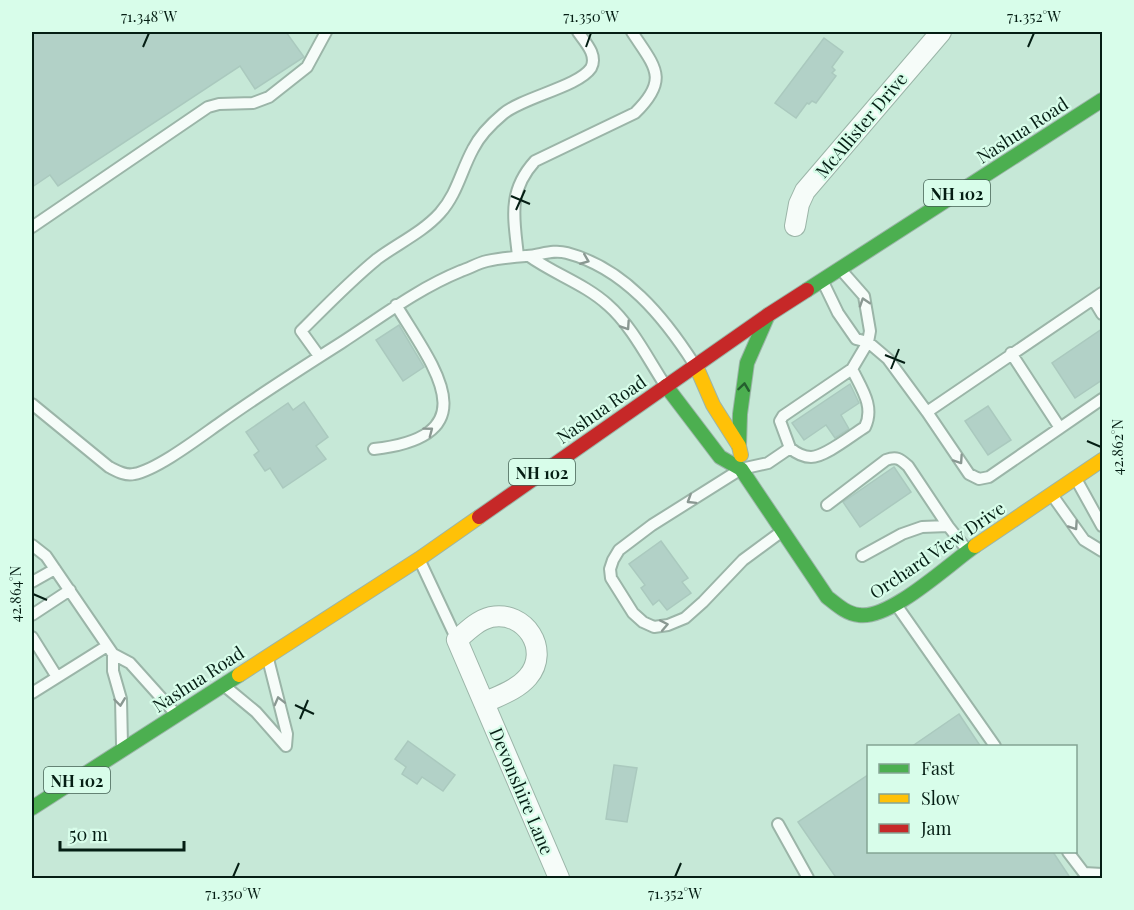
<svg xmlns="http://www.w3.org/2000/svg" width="1134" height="910" font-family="'Playfair Display',serif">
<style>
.building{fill:#b2d1c7;stroke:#aac9be;stroke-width:1.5}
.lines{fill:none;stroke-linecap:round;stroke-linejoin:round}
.lane-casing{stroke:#9bb5a8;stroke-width:14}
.street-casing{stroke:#9bb5a8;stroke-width:22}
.fast-casing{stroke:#9bb5a8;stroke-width:16}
.slow-casing{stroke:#9bb5a8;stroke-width:16}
.jam-casing{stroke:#9bb5a8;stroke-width:16}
.lane{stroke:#f6fcf9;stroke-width:10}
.street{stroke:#f6fcf9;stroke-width:20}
.fast{stroke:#4caf50;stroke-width:14}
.slow{stroke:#ffc107;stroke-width:14}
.jam{stroke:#c62828;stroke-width:14}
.oneway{stroke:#8a9892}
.oneway2{stroke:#255f2f}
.ticks{fill:none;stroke:#051e14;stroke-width:2}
.labels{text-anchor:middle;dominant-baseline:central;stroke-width:4.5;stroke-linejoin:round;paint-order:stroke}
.shield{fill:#d8fdea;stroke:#446154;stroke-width:1.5}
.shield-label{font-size:16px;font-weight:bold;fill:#051e14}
.street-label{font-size:18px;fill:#051e14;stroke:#d8fdea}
.neatline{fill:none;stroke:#051e14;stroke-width:2}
.ticks-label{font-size:15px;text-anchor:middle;fill:#051e14}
</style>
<rect width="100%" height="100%" fill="#c6e8d7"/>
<!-- building -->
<path class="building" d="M32,32H286L304,57L255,89L240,66L58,186L50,175L32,187Z
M824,38L843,52L832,67L835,70L832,73L836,76L816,103L812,101L809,104L807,103L796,118L775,103Z
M399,325L424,367L403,381L376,340Z
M1102,329V380L1075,398L1052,363Z
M850,384L859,403L841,415L849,429L835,438L826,425L804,440L792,423Z
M304,402L328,437L316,446L326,459L283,488L270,468L265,471L254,455L259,451L246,432L288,403L293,410Z
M988,406L1011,440L988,455L965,421Z
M894,467L911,492L860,527L843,502Z
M661,541L688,578L682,582L691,593L667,610L659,600L653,605L641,588L645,585L629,564Z
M959,714L981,747H911Z
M408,741L455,775L443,791L422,777L417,784L402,774L406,767L395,759Z
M614,765L637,768L627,822L606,819Z
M868,775V852H1053L1071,879H837L798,822Z"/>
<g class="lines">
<!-- lane casing -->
<g class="lane-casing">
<path id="lane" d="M32,227L208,107L219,104L253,103L269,97L307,67L326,32
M518,256C514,218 507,192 535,161L635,113C670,79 655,67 632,32
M529,256C554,274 585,284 608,305C631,325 648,359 665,385
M823,282L838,313L856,339L868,342L888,359L927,412L969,474L979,479L989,477L1102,399
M1093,299L1102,314
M1011,353L1060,428
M319,356L301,331C325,307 350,281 377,259C397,244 423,232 440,213C457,194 461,171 473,149C480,135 491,124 503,114C523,97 578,87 591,68C598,55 585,42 578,32
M32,404L109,467C117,471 125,476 134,474C157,470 200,437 220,423C259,395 300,369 341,343C381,317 417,289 461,271C470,268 478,263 487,261C500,258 514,257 527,256C541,255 553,249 567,253C624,268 664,317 694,364
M927,412L1102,293
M790,448L780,421L783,416L852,369
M374,449C491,436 433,366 396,305
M1076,479L1102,526
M1052,495L1084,540L1102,551
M827,505L886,460C897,456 900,459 908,466L948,526L968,551
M781,532L743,560L703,602L685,618L668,625L654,627L643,622L633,613L611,578L610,569L613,560L619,550L652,525L741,469L768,463L790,448C796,453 803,457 811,457C825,457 852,435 865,427C875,406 861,388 852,369L868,342L870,331L864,296L842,271
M32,545L46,556L113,654L130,663L174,712
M862,556L902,534L922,527L948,526
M420,561L457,640
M32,582L55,569
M897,606L995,746
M32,615L70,590
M32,637L57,677
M113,654V671L121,699L122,745
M268,659L287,734L286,746
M227,688L256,712L286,746
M32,693L107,646
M778,824L808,878
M1068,852L1084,873L1102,874"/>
</g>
<!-- street casing -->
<g class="street-casing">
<path id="street" d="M795,226L799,204L805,191L941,32
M484,703C498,696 517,690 528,677C551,650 525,610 491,617C478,620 467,631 457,640L559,878"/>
</g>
<!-- fast casing -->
<g class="fast-casing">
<path id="fast" d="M807,290L1102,100
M666,386L720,457L741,469L827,597C837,605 847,614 859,615C890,620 949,564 975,546
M739,446L740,414L747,363L768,315
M32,808L239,675"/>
</g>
<!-- slow casing -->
<g class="slow-casing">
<path id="slow" d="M696,366L713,405L739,446L741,455
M975,546L1102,460
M239,675L419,559L479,517"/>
</g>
<!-- jam casing -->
<g class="jam-casing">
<path id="jam" d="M479,517L768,315L807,290"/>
</g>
<!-- lane -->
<use href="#lane" class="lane"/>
<!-- street -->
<use href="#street" class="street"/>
<!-- fast -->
<use href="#fast" class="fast"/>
<!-- slow -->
<use href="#slow" class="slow"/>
<!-- jam -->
<use href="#jam" class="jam"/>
</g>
<!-- one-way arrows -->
<defs><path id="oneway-chevron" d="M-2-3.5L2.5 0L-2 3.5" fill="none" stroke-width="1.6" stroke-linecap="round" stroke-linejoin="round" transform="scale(1.5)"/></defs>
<g class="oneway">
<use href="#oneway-chevron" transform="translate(585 260) rotate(22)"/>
<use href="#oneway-chevron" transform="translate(864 302) rotate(-108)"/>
<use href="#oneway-chevron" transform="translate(626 326) rotate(56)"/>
<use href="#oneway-chevron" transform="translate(429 431) rotate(-37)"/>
<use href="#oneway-chevron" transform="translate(959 460) rotate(56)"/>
<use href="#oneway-chevron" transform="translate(691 500) rotate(148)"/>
<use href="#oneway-chevron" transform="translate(1074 526) rotate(56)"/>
<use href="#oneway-chevron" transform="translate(664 625) rotate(-11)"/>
<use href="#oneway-chevron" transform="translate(279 701) rotate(-104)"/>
<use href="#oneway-chevron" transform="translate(120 702) rotate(83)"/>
</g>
<use class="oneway2" href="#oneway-chevron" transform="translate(744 387) rotate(-82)"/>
<!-- ticks -->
<path class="ticks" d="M143,47L149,33M586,47L591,33M1028,47L1034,33M511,196L530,204M516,210L525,190M885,355L905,363M891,369L899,349M1087,441L1101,447M33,594L47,600M295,705L314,714M300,719L308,700M233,877L239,863M675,877L681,863"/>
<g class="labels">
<!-- shield labels -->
<g class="shield">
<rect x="924" y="180" width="66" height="26" rx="4.5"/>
<rect x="509" y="459" width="66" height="26" rx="4.5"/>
<rect x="44" y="767" width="66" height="26" rx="4.5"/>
</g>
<g class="shield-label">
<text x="957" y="193">NH 102</text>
<text x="542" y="472">NH 102</text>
<text x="77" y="780">NH 102</text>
</g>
<!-- street labels -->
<g class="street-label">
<text transform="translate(861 125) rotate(-50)">McAllister Drive</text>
<text transform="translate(1022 130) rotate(-33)">Nashua Road</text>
<text transform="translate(601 409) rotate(-35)">Nashua Road</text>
<text transform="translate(937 550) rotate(-34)">Orchard View Drive</text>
<text transform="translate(198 679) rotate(-33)">Nashua Road</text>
<text transform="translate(522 791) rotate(67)">Devonshire Lane</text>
</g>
</g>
<!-- border -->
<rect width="1134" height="910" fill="none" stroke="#d8fdea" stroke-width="66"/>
<!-- legend -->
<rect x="867" y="745" width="210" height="108" fill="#d8fdea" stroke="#84a494" stroke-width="1.5"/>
<rect x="879" y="764" width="30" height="9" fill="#4caf50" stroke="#84a494" stroke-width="1.5"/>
<text x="921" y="775" font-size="18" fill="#051e14">Fast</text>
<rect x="879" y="794" width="30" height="9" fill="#ffc107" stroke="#84a494" stroke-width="1.5"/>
<text x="921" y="805" font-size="18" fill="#051e14">Slow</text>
<rect x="879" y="824" width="30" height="9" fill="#c62828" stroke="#84a494" stroke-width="1.5"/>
<text x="921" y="835" font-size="18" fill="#051e14">Jam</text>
<!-- scale -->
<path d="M60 841v9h124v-9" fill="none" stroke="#051e14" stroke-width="3"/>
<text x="69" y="841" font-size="18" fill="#051e14" stroke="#d8fdea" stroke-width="4.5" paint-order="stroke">50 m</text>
<rect x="33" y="33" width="1068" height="844" class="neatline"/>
<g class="ticks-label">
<text x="149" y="22">71.348°W</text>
<text x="591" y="22">71.350°W</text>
<text x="1034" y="22">71.352°W</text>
<text transform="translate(1118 447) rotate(-90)" y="5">42.862°N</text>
<text transform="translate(16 594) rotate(-90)" y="5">42.864°N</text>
<text x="233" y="899">71.350°W</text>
<text x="675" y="899">71.352°W</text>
</g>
</svg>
